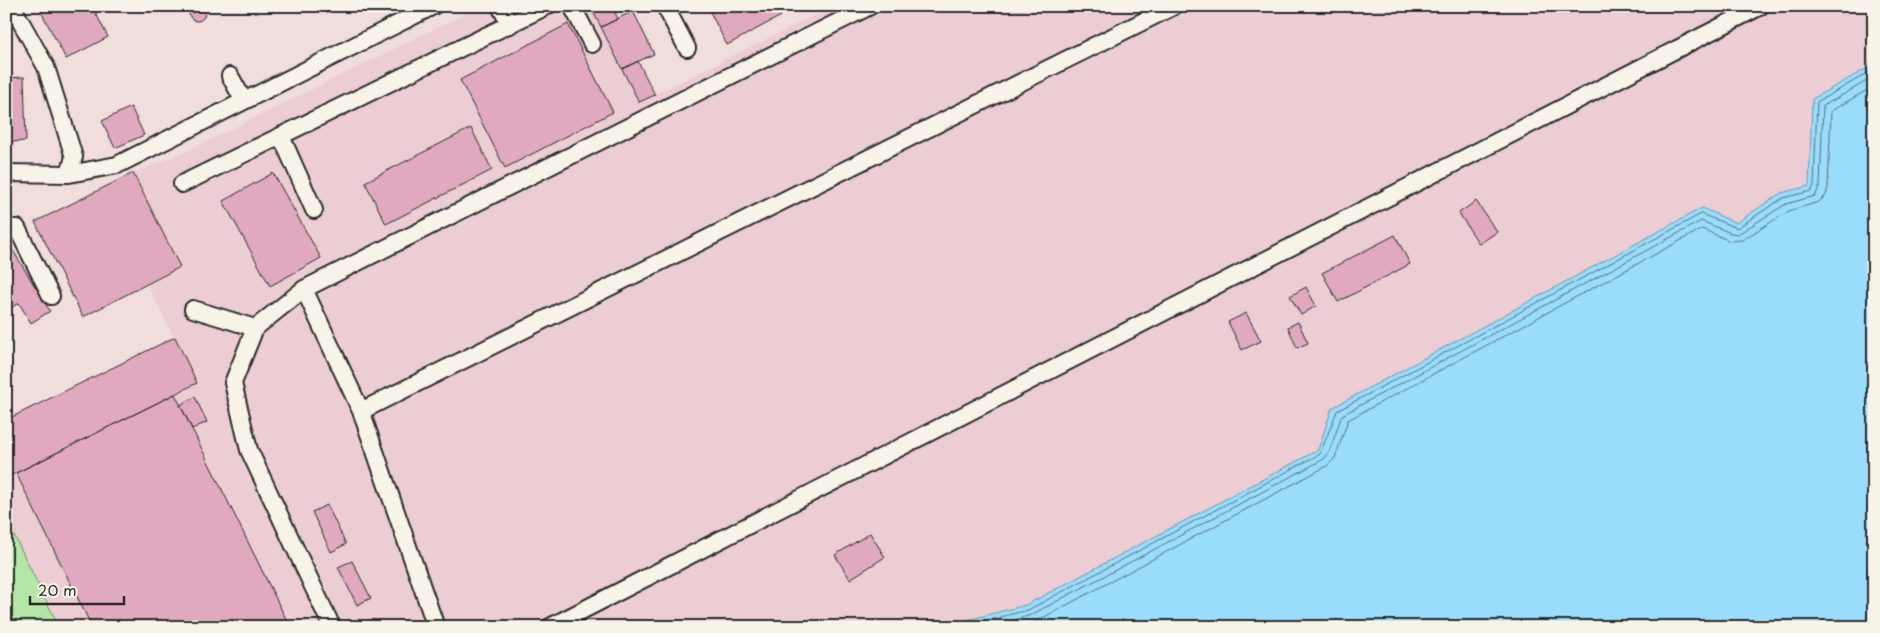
<svg xmlns="http://www.w3.org/2000/svg" width="1880" height="633" font-family="'Playpen Sans',sans-serif">
<style>
.built{fill:#ebcdd3}
.green{fill:#b4e7a7;stroke:#708969}
.water{fill:#99dcfb;stroke:#6d95a8}
.lines{fill:none;stroke-linecap:round;stroke-linejoin:round}
.shore{stroke:#57727e;stroke-width:1}
.building{fill:#e0a9bf;stroke:#2b2b2b}
.service-casing{stroke:#2b2b2b;stroke-width:20}
.service{stroke:#f7f3e8;stroke-width:16}
</style>
<rect width="100%" height="100%" fill="#f0dddc"/>
<filter id="ink" filterUnits="userSpaceOnUse"><feTurbulence type="fractalNoise" baseFrequency=".02" numOctaves="2"/><feDisplacementMap in="SourceGraphic" scale="10" xChannelSelector="R" yChannelSelector="G"/><feConvolveMatrix kernelMatrix="1 2 1 2 8 2 1 2 1" color-interpolation-filters="sRGB"/></filter>
<g filter="url(#ink)">
<!-- built -->
<path class="built" d="M481,6H590L639,102L834,6H1874V57L1866,69L1812,99L1809,186L1781,193L1736,223L1702,208L1332,408L1318,450L1026,605L940,627H6V420L174,337L147,284L180,267L133,173L187,151Z"/>
<!-- green -->
<path class="green" d="M6,523H8L59,627H11L6,616Z"/>
<!-- water -->
<path class="water" d="M1874,57V627H940L1026,605L1318,450L1332,408L1702,208L1736,223L1781,193L1809,186L1812,99L1866,69Z"/>
<g class="lines">
<!-- shore -->
<path class="shore" d="M961,627L1028,610L1320,454L1337,411L1701,214L1737,228L1783,198L1811,191L1814,186L1817,102L1868,73L1874,66
M987,627L1031,615L1324,459L1329,453L1342,415L1701,221L1731,233L1738,234L1786,204L1815,196L1820,186L1823,106L1874,77
M1018,627L1035,622L1327,466L1335,458L1348,420L1702,229L1730,241L1742,240L1789,211L1819,202L1826,195L1828,187L1831,111L1874,86"/>
</g>
<!-- building -->
<path class="building" d="M189 13a8 8 0 1 1 16 0a8 8 0 1 1-16 0Z
M38,6H92L108,37L66,59Z
M590,6H612L618,19L601,27Z
M707,6H776L781,16L727,45Z
M633,11L654,54L622,69L601,27Z
M568,24L613,112L505,168L460,80Z
M638,61L655,95L639,102L622,69Z
M24,77L26,141L6,142V78Z
M131,107L144,135L115,148L102,121Z
M471,128L492,170L386,224L365,182Z
M133,173L180,267L83,317L35,222Z
M273,173L321,258L270,286L223,201Z
M1476,201L1497,232L1479,244L1459,213Z
M1395,235L1410,264L1338,302L1322,273Z
M9,244L50,311L31,323L19,303L6,311V246Z
M1306,287L1316,306L1301,315L1290,296Z
M1246,313L1261,341L1242,350L1228,322Z
M1298,322L1308,343L1297,348L1288,327Z
M175,337L197,383L6,478V420Z
M175,394L192,429L290,627H92L16,473Z
M195,397L207,422L192,429L180,405Z
M327,505L346,544L331,552L312,512Z
M870,533L885,557L850,579L835,555Z
M352,561L371,598L357,605L338,567Z"/>
<g class="lines">
<!-- service casing -->
<g class="service-casing">
<path id="service" d="M12,6L46,67L74,157L69,174
M500,6L510,25
M572,6L592,44
M665,6L687,48
M230,76L244,101
M281,136L314,210
M6,173L69,174L117,165L433,6
M182,184L547,6
M6,228H17L51,296
M304,289L361,411L436,627
M193,309L255,328
M361,411L1174,6
M332,627L249,450L233,383L255,328L304,289L870,6
M550,627L1761,6"/>
</g>
<!-- service -->
<use href="#service" class="service"/>
</g>
</g>
<!-- margin -->
<rect width="1880" height="633" fill="none" stroke="#f7f3e8" stroke-width="25"/>
<rect x="12" y="12" width="1855" height="608" fill="none" stroke="#2b2b2b" stroke-width="2" filter="url(#ink)"/>
<!-- scale -->
<path d="M30 596v8h94v-8" fill="none" stroke="#2b2b2b" stroke-width="2.5"/>
<text x="38" y="596" font-size="15" fill="#2b2b2b" stroke="#f7f3e8" stroke-width="4" paint-order="stroke">20 m</text>
</svg>
